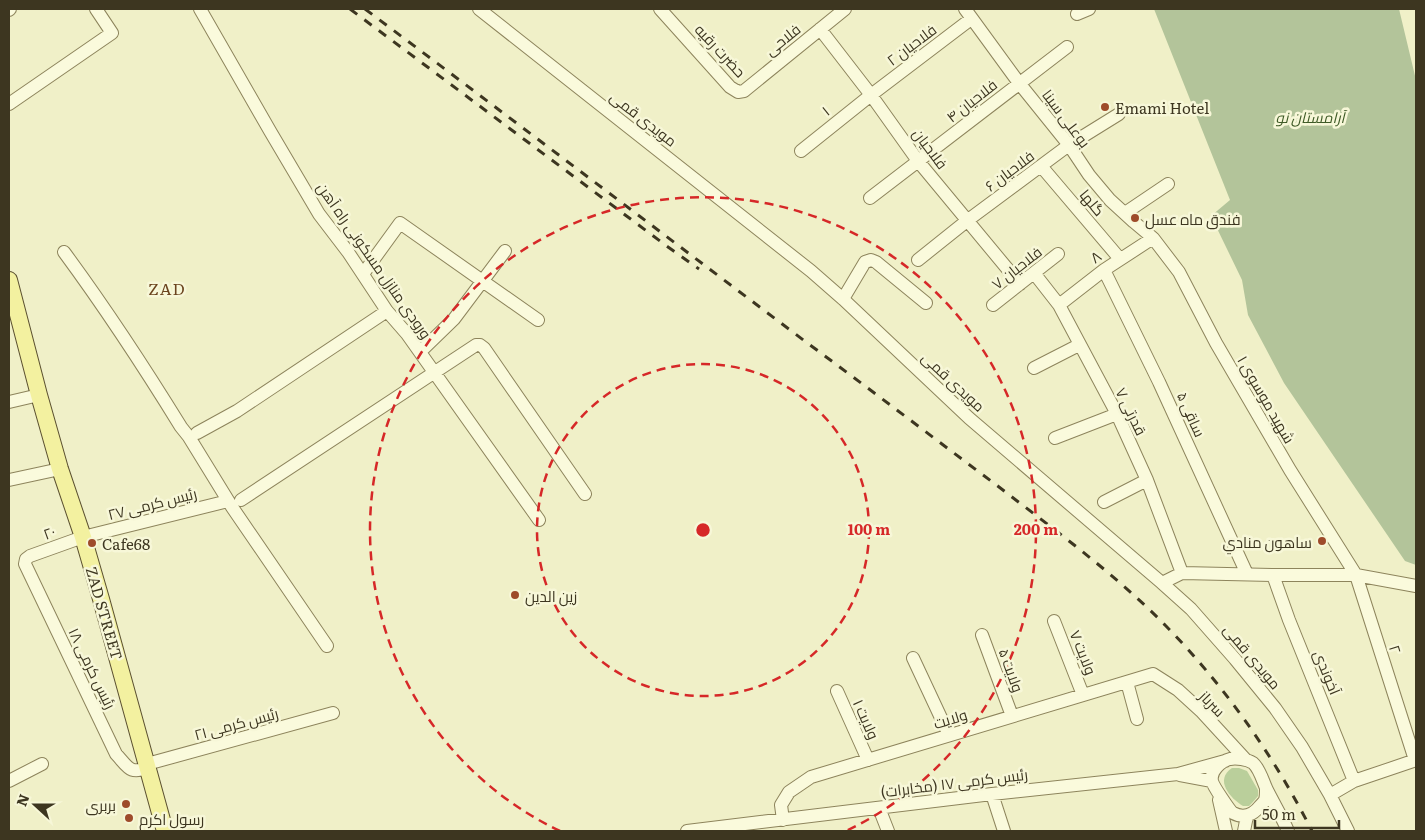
<svg xmlns="http://www.w3.org/2000/svg" width="1425" height="840" font-family="Literata,Cairo,serif">
<style>
.green{fill:#bacf9b}
.cemetery{fill:#b3c49a}
.lines{fill:none;stroke-linecap:round;stroke-linejoin:round}
.minor-casing{stroke:#8d845c;stroke-width:14}
.major-casing{stroke:#5b5030;stroke-width:18}
.minor{stroke:#fafadc;stroke-width:12}
.major{stroke:#f3f1a0;stroke-width:16}
.rail{stroke:#3d3620;stroke-width:3;stroke-dasharray:9 9;stroke-linecap:butt}
.ring{fill:none;stroke:#d62828;stroke-width:2.5;stroke-dasharray:9 6}
.poi-dot{fill:#9e4b2a;stroke:#f7f7d8;stroke-width:2}
.labels{text-anchor:middle;dominant-baseline:central;stroke-width:5;stroke-linejoin:round;paint-order:stroke}
.street-label{font-size:15px;fill:#3d3620;stroke:#f7f7d8}
.poi-label{font-size:15px;fill:#3d3620;stroke:#f7f7d8;text-anchor:start}
.park-label{font-size:15px;font-style:italic;fill:#3e5a26;stroke:#f7f7d8}
.neighbourhood-label{font-size:16px;letter-spacing:1px;fill:#6b441e;stroke:#f7f7d8}
.centre{fill:#d62828;stroke:#f7f7d8;stroke-width:2.5}
.ring-label{font-size:15px;text-anchor:middle;font-weight:bold;fill:#d62828;stroke:#f7f7d8;stroke-width:5;stroke-linejoin:round;paint-order:stroke}
</style>
<rect width="100%" height="100%" fill="#f0f0c8"/>
<!-- green -->
<path class="green" d="M1232,768H1239L1247,771L1258,790V796L1252,803L1249,806H1243C1230,798 1214,780 1232,768Z"/>
<!-- cemetery -->
<path class="cemetery" d="M1154,9H1399L1416,80V565L1405,561L1284,383L1248,315L1242,280L1211,216L1230,200Z"/>
<g class="lines">
<!-- minor casing -->
<g class="minor-casing">
<path id="minor" d="M200,9L270,131L319,214L348,252L387,311L407,334L539,520
M479,9L811,271L843,299L969,418L1162,583L1191,609L1235,659L1275,708L1302,747L1330,795L1348,831
M660,9L730,87L738,92L744,91L845,9
M965,9L1019,83L1069,145L1089,175L1110,200L1134,222L1153,238L1179,272L1216,343L1290,470L1356,575L1415,760
M9,10L10,9
M1077,14L1089,9
M820,29L871,95L918,161L1020,284
M9,104L112,33L96,9
M801,151L871,95L971,19
M1041,166L1120,259
M870,198L1067,47
M1125,213L1168,184
M64,252C106,309 144,367 181,427L189,437L232,507L327,646
M918,260L968,220L1069,145L1119,114
M1104,270L1159,382L1247,574
M1034,273L1059,305L1117,414L1147,480L1182,573
M363,274L400,223L538,320
M843,299L865,262L871,260L876,262L926,303
M993,305L1058,254
M1059,305L1104,270L1153,238
M420,352L454,319L505,251
M1034,368L1079,345
M9,402L39,395
M197,433L237,411L387,311
M1055,438L1117,414
M9,480L60,469
M241,500L476,345H480L484,348L585,494
M1104,502L1147,480
M1273,575L1289,620L1354,781
M1162,583L1182,573L1273,575H1356L1416,586
M1054,621L1083,695
M982,635L1012,716
M913,658L949,735
M1127,682L1137,719
M837,691L868,760
M147,764L333,713
M148,768C129,774 129,768 116,754L25,564L26,559L30,556L83,537L228,501
M1180,775L1212,781
M9,781L42,764
M1266,789C1266,792 1266,797 1265,800C1264,802 1261,805 1260,806C1253,815 1244,819 1233,813C1230,811 1213,786 1212,781C1210,771 1221,761 1230,759C1236,758 1247,759 1253,763C1260,769 1263,782 1267,790C1274,804 1282,817 1288,831
M992,794L1004,831
M1330,795L1354,781L1416,760
M1219,800L1226,831
M879,808L888,831
M783,820L781,805L789,792L811,777L1153,674L1178,690L1201,711L1246,760
M687,831L992,794L1178,774L1225,761
M1244,831L1247,816"/>
</g>
<!-- major casing -->
<g class="major-casing">
<path id="major" d="M9,280L39,395L60,469L83,537L101,599L165,831"/>
</g>
<!-- minor -->
<use href="#minor" class="minor"/>
<!-- major -->
<use href="#major" class="major"/>
<!-- rail -->
<path class="rail" d="M350,9L668,247L699,269
M365,9C513,120 659,231 806,342C871,390 935,439 999,487C1056,531 1115,574 1165,625C1224,685 1274,756 1312,831"/>
</g>
<!-- distance rings -->
<g class="ring">
<circle cx="703" cy="530" r="166"/>
<path d="M560 831A333 333 0 1 1 846 831"/>
</g>
<!-- markers -->
<g class="poi-dot">
<circle cx="1105" cy="107" r="5"/>
<circle cx="1135" cy="218" r="5"/>
<circle cx="1322" cy="541" r="5"/>
<circle cx="92" cy="543" r="5"/>
<circle cx="515" cy="595" r="5"/>
<circle cx="126" cy="804" r="5"/>
<circle cx="129" cy="818" r="5"/>
</g>
<g class="labels">
<!-- street labels -->
<g class="street-label">
<text transform="translate(782 39) rotate(-39)">فلاحی</text>
<text transform="translate(911 44) rotate(-37)">فلاحیان ۲</text>
<text transform="translate(721 50) rotate(47)">حضرت رقیه</text>
<text transform="translate(971 100) rotate(-38)">فلاحیان ۴</text>
<text transform="translate(825 110) rotate(-39)">۱</text>
<text transform="translate(644 118) rotate(38)">مویدی قمی</text>
<text transform="translate(1067 118) rotate(53)">بوعلی سینا</text>
<text transform="translate(931 148) rotate(53)">فلاحیان</text>
<text transform="translate(1009 170) rotate(-37)">فلاحیان ۶</text>
<text transform="translate(1093 202) rotate(50)">گلها</text>
<text transform="translate(1095 256) rotate(-35)">۸</text>
<text transform="translate(375 260) rotate(55)">ورودی منازل مسکونی راه آهن</text>
<text transform="translate(1016 267) rotate(-38)">فلاحیان ۷</text>
<text transform="translate(954 381) rotate(43)">مویدی قمی</text>
<text transform="translate(1267 399) rotate(60)">شهید موسوی ۱</text>
<text transform="translate(1132 411) rotate(64)">قدرتی ۷</text>
<text transform="translate(1192 414) rotate(66)">ساقی ۵</text>
<text transform="translate(152 503) rotate(-14)">رئیس کرمی ۲۷</text>
<text transform="translate(49 532) rotate(-20)">۲۰</text>
<text transform="translate(105 613) rotate(74)">ZAD STREET</text>
<text transform="translate(1396 649) rotate(73)">۲</text>
<text transform="translate(1084 652) rotate(68)">ولایت ۷</text>
<text transform="translate(1253 656) rotate(50)">مویدی قمی</text>
<text transform="translate(93 668) rotate(64)">رئیس کرمی ۱۸</text>
<text transform="translate(1012 670) rotate(70)">ولایت ۵</text>
<text transform="translate(1328 672) rotate(68)">آخوندی</text>
<text transform="translate(1213 703) rotate(46)">سرباز</text>
<text transform="translate(950 718) rotate(-17)">ولایت</text>
<text transform="translate(867 719) rotate(66)">ولایت ۱</text>
<text transform="translate(236 723) rotate(-15)">رئیس کرمی ۲۱</text>
<text transform="translate(954 782) rotate(-7)">رئیس کرمی ۱۷ (مخابرات)</text>
</g>
<!-- poi labels -->
<g class="poi-label">
<text x="1115" y="107">Emami Hotel</text>
<text x="1145" y="218">فندق ماه عسل</text>
<text x="1312" y="541" text-anchor="end">ساهون منادي</text>
<text x="102" y="543">Cafe68</text>
<text x="525" y="595">زین الدین</text>
<text x="116" y="804" text-anchor="end">بربری</text>
<text x="139" y="818">رسول اکرم</text>
</g>
<!-- park labels -->
<g class="park-label">
<text x="1310" y="116">آرامستان نو</text>
</g>
<!-- neighbourhood labels -->
<g class="neighbourhood-label">
<text x="167" y="288">ZAD</text>
</g>
</g>
<circle cx="703" cy="530" r="8" class="centre"/>
<g class="ring-label">
<text x="869" y="535">100 m</text>
<text x="1036" y="535">200 m</text>
</g>
<!-- border -->
<rect width="1425" height="840" fill="none" stroke="#3d3620" stroke-width="20"/>
<!-- north arrow -->
<g transform="translate(35 805) rotate(291)" stroke="#f7f7d8" stroke-width="4" paint-order="stroke">
<path d="M0-4L9 19L0 12L-9 19Z" fill="#3d3620"/>
<text y="-8" font-size="14" font-weight="bold" text-anchor="middle" fill="#3d3620">N</text>
</g>
<!-- scale -->
<path d="M1255 820v8h84v-8" fill="none" stroke="#3d3620" stroke-width="2.5"/>
<text x="1262" y="820" font-size="15" fill="#3d3620" stroke="#f7f7d8" stroke-width="4" paint-order="stroke">50 m</text>
</svg>
